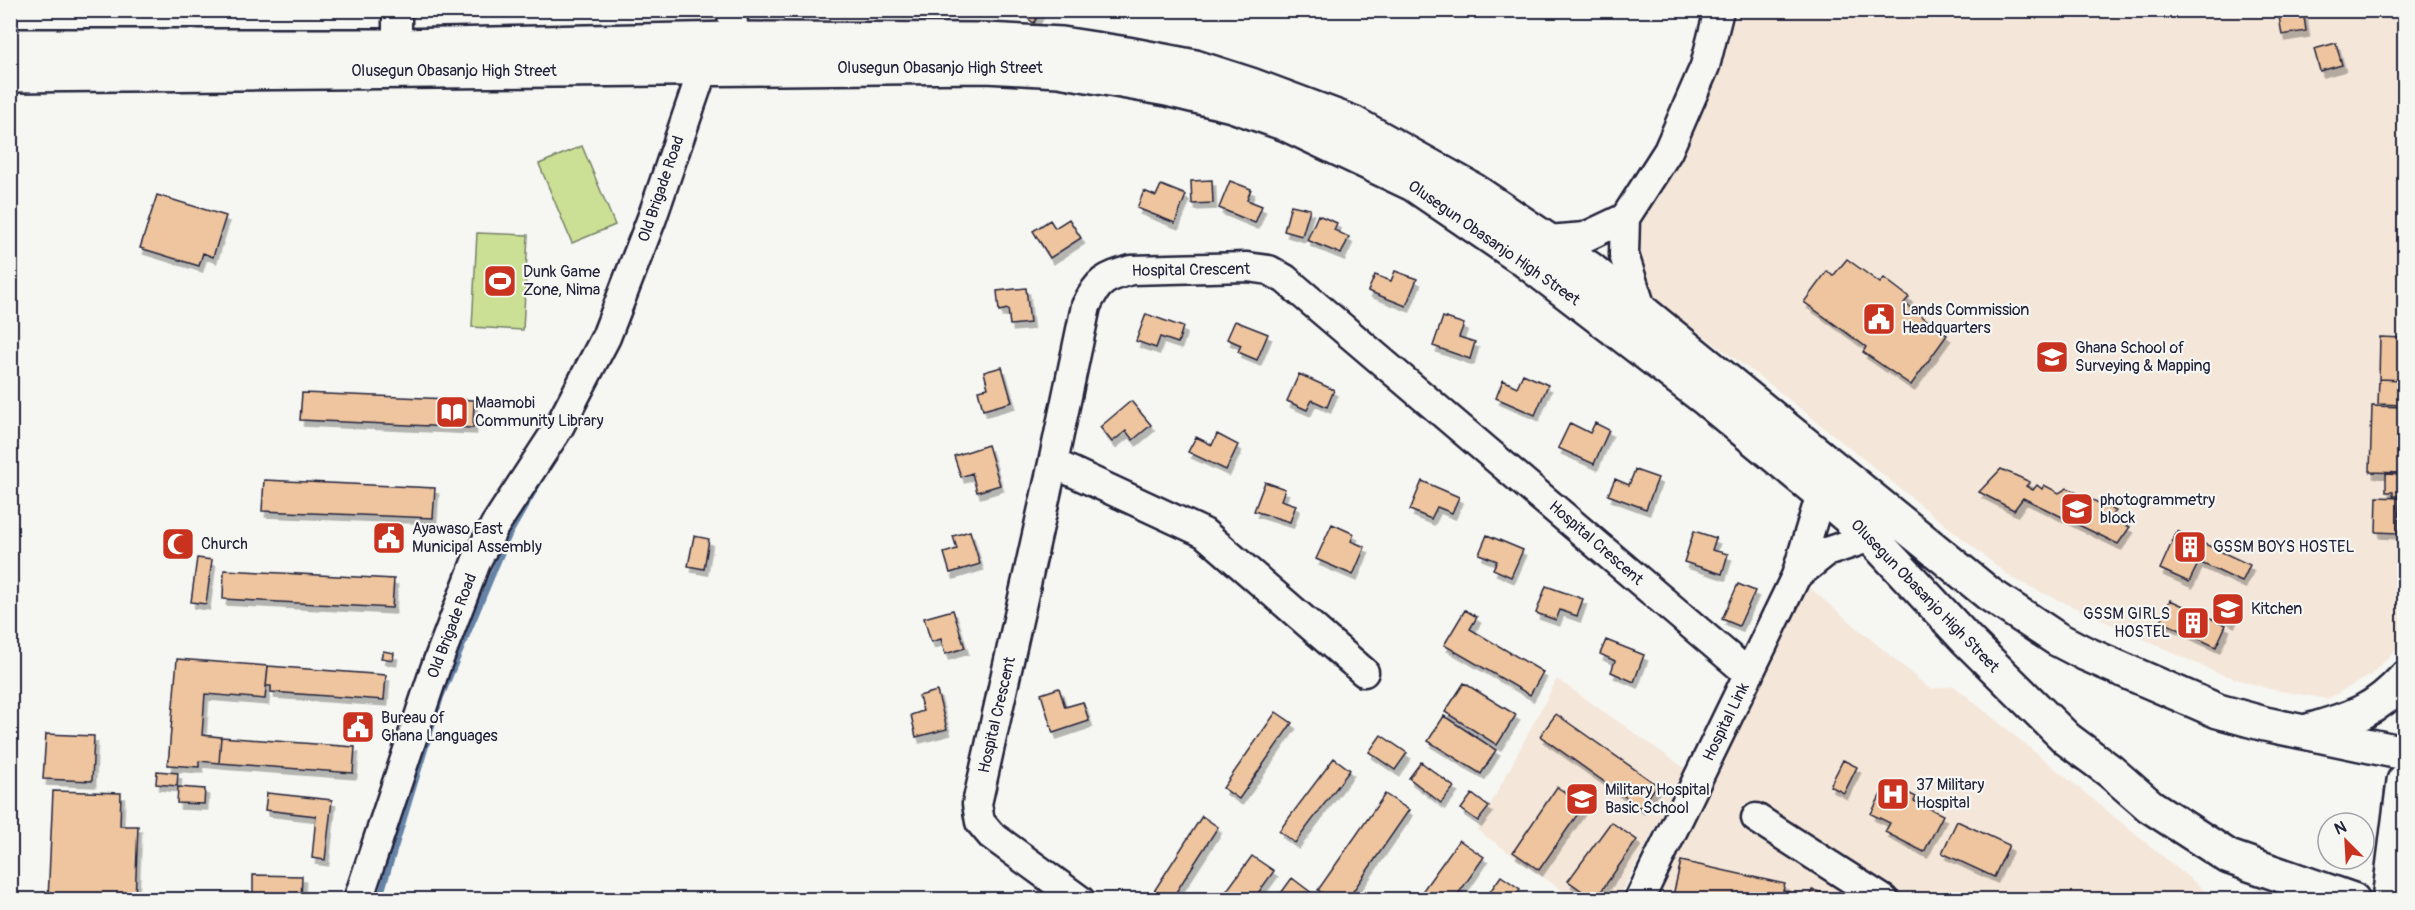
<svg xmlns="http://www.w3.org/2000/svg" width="2415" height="910" font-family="Pangolin,sans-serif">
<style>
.built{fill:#f4e7d9}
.green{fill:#cbe095;stroke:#768168;stroke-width:1.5}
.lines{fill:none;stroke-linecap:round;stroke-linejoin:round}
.stream{stroke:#6583a6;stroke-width:6}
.building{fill:#eec59e;stroke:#22223b;stroke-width:1.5;filter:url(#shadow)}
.minor-casing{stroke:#22223b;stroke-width:33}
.major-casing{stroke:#22223b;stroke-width:38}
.highway-casing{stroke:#22223b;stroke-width:38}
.minor{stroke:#f6f6f2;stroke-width:28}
.major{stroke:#f6f6f2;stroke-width:33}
.highway{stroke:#f6f6f2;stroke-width:33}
.labels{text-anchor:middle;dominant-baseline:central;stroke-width:4.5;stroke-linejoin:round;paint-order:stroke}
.street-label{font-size:16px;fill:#22223b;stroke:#f6f6f2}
.poi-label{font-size:16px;fill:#22223b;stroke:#f6f6f2;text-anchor:start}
</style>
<defs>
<filter id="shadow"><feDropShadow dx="3.5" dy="6" stdDeviation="0" flood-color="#0004"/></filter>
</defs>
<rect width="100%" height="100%" fill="#f6f6f2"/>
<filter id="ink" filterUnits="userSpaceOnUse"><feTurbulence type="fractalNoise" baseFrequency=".0167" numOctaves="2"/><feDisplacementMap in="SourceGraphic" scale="12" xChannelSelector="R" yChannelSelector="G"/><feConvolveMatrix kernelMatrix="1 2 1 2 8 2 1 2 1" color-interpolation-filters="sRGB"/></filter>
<g filter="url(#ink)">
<!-- built -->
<path class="built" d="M1733,11H2399L2404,39V634L2403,642L2371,675L2327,699L2269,689L2217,673L2013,579L1771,385L1647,295L1636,235L1698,116L1729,34Z
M1804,583L1930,689L1954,686L2215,899L1649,900Z
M1557,679L1686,769L1618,899H1574L1477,830Z"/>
<!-- green -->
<path class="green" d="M582,146L615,225L572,243L539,164Z
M477,233L528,235L523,330L472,327Z"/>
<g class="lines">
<!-- stream -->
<path class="stream" d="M379,900L441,697L509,535L540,481"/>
</g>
<!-- building -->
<path class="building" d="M1031,10H1041L1034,23L1027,18Z
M2278,10H2303L2306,31L2282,35Z
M2336,43L2342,65L2320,71L2314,49Z
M1212,180L1213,203L1192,204L1191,181Z
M1230,181L1251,189L1247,200L1262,206L1255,223L1219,208Z
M1161,185L1186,195L1175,223L1137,208L1144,191L1156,196Z
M157,195L226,216L213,257L203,253L199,266L140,248Z
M1291,205L1310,209L1302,236L1284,231Z
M1318,215L1337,223L1334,230L1349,237L1341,254L1307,240Z
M1069,219L1081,238L1050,258L1033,231L1050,220L1055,228Z
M1847,259L1880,283L1884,278L1909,297L1904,303L1947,335L1911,385L1863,352L1866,347L1804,302L1827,271L1833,276Z
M1395,271L1417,279L1406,306L1368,291L1375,275L1391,281Z
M1026,288L1030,323L1010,325L1008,309L999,311L997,291Z
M1146,314L1183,327L1178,343L1160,337L1156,348L1136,341Z
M1443,317L1464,324L1459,337L1475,342L1470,359L1433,346Z
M1235,321L1268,334L1257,360L1238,352L1241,345L1227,339Z
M2380,337L2404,338V380L2379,379Z
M1002,367L1012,402L983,410L978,390L988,388L984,372Z
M1299,374L1334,390L1327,407L1312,400L1307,410L1287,401Z
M1523,374L1548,385L1535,415L1496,398L1503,380L1517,387Z
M2379,379L2404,380V405L2378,404Z
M302,393L474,400L473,428L300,420Z
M1131,401L1151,425L1133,440L1126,431L1112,442L1100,427Z
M2372,406L2404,407V473L2370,472Z
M1570,423L1590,433L1595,423L1609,430L1594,464L1558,448Z
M1217,434L1238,445L1226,470L1188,452L1196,437L1212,445Z
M988,445L1000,485L977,492L972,473L961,477L954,456Z
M2001,469L2030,482L2026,486L2033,490L2037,485L2042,489L2044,485L2059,493L2067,488L2116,511L2108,520L2130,527L2118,544L2023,498L2014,510L1979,492Z
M1635,470L1658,478L1646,509L1608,495L1615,479L1629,485Z
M2386,474L2404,475V496H2393V492H2386Z
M264,480L435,488L433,518L262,511Z
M1422,481L1459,497L1452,513L1437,507L1431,519L1410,510Z
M1265,482L1285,489L1281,500L1296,505L1290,522L1254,511Z
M2377,497L2399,498L2398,533L2376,532Z
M1332,524L1354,534L1351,541L1365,547L1353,575L1316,559Z
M970,531L980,564L950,573L944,553L957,549L953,536Z
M1694,531L1716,538L1712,550L1728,554L1722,574L1684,562Z
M2177,531L2250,565L2242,582L2199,562L2189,582L2160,569Z
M1487,535L1523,550L1511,577L1493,569L1497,561L1479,554Z
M694,536L709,539L704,569L688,566Z
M197,558L212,560L206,604L191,602Z
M224,570L394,579L392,608L223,599Z
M1738,584L1755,591L1739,626L1722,619Z
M1546,586L1583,599L1577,616L1560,610L1556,620L1536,613Z
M2170,600L2226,625L2216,647L2161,621Z
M2225,600L2238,608L2231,621L2217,613Z
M953,610L965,648L945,654L941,639L931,642L924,618Z
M1465,610L1477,617L1470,629L1543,672L1530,695L1444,645Z
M1606,640L1644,655L1634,682L1611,672L1615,661L1600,654Z
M383,651L394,653L393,660L381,658Z
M177,659L268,666L265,699L205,694L202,735L221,737L219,763L199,761V767L168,765Z
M268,666L386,675L384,700L271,692V686H266Z
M1464,683L1516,715L1497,745L1445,712Z
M1059,688L1065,707L1083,702L1089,721L1053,733L1041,694Z
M937,691L947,729L916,737L911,715L923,711L919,696Z
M1276,712L1292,723L1239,799L1223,788Z
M1556,714L1657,785L1641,808L1540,736Z
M1444,716L1496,750L1481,774L1428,741Z
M46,734L94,736L92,781L43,779Z
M1381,735L1407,753L1395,770L1369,752Z
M221,737L355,747L353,773L219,763Z
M1334,758L1350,770L1295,843L1279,831Z
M1843,760L1857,767L1844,793L1830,786Z
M1421,762L1454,787L1441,803L1409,778Z
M157,771L178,773L177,786L156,784Z
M1887,782L1916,797L1914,801L1943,815L1924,852L1885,832L1890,823L1871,814Z
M178,787L205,789L204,804L177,803Z
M1557,787L1584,805L1539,870L1513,852Z
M53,791L121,793L120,826H138L135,900H48Z
M267,793L332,800L325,860L312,858L316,816L265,810Z
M1385,794L1409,810L1347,900H1332L1318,890Z
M1472,794L1489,807L1478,821L1461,809Z
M1202,816L1218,827L1171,900H1157L1151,896Z
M1957,821L2009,845L1994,877L1942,853Z
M1611,822L1637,840L1595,900L1568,881Z
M1459,840L1484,857L1454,900H1416Z
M1252,856L1274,871L1253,900H1229L1231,897L1225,893Z
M1681,861L1785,884L1783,891L1811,897L1812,890L1851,900H1672Z
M253,875L302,876L301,900H253Z
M1501,876L1520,889L1512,900H1484Z
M1292,878L1321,900H1276Z"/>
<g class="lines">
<!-- minor casing -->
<g class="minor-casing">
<path id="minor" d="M397,10V46
M732,10L734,39
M1625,218L1624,255L1642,311
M1548,240L1585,237L1625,218L1668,151L1705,66L1719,10
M1053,463L1204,533L1364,672
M1796,576L1826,552L1871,537
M1756,818L1884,900
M358,900L435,669L476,562L495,525L559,427L606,337L652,218L703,69
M1080,900L991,835L980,822L977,804L1053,463L1086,306C1098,281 1104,278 1131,270L1247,267L1269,270L1285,279L1749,674
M1639,900L1796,576L1821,494"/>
</g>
<!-- major casing -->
<g class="major-casing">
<path id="major" d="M10,46H397L734,39L985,40L1062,44L1127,54L1195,67L1251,85L1353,123L1473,190L1590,269L1989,594L2057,639L2084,653L2218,711L2265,724L2404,753
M10,75L986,66L1059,70L1167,89L1232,105L1286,124L1413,184L1523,259L1707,400L1821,494L1871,537L1966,639L2067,739L2110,771L2150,806L2229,857L2353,900
M2308,731C2351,718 2373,713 2404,679"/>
</g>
<!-- highway casing -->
<g class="highway-casing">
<path id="highway" d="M2389,900L2404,781"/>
</g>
<!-- minor -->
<use href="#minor" class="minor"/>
<!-- major -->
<use href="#major" class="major"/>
<!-- highway -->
<use href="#highway" class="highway"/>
</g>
</g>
<!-- icons -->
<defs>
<g id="stadium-square" transform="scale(1.725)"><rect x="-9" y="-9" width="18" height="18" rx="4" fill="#c8321e" stroke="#f6f6f2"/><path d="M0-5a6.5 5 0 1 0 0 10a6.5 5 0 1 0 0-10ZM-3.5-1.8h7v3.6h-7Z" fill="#fff"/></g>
<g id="civic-square" transform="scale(1.725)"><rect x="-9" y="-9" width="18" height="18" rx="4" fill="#c8321e" stroke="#f6f6f2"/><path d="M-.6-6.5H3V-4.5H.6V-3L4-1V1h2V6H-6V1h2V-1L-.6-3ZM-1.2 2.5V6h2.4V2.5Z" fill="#fff"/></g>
<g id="school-square" transform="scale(1.725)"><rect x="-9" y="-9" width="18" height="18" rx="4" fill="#c8321e" stroke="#f6f6f2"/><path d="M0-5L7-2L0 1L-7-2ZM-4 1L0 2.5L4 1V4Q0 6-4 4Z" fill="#fff"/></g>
<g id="library-square" transform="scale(1.725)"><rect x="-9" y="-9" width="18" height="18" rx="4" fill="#c8321e" stroke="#f6f6f2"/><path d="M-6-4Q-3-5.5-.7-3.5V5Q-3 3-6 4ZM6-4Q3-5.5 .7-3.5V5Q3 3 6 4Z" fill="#fff"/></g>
<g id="mosque-square" transform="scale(1.725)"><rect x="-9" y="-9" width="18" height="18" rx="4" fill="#c8321e" stroke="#f6f6f2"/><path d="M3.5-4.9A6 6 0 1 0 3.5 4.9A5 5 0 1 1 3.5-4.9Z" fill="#fff"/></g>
<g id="building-square" transform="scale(1.725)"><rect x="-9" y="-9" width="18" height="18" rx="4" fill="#c8321e" stroke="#f6f6f2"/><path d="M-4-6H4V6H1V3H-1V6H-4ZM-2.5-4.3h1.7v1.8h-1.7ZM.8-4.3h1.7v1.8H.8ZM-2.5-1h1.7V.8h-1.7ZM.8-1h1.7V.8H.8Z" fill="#fff"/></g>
<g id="hospital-square" transform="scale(1.725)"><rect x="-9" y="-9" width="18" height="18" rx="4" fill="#c8321e" stroke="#f6f6f2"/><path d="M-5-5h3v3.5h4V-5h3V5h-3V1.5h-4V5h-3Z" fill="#fff"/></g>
</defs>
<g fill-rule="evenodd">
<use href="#stadium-square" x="500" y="281"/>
<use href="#civic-square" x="1879" y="319"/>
<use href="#school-square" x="2052" y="357"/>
<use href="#library-square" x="452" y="412"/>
<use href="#school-square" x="2077" y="509"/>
<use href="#civic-square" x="389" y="538"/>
<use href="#mosque-square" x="178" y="544"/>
<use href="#building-square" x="2190" y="547"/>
<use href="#school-square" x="2228" y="609"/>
<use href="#building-square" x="2193" y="623"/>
<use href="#civic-square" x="358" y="727"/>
<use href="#hospital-square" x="1893" y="794"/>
<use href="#school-square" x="1582" y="799"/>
</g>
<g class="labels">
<!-- street labels -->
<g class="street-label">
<text x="940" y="68">Olusegun Obasanjo High Street</text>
<text x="454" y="71">Olusegun Obasanjo High Street</text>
<text transform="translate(661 189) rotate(-71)">Old Brigade Road</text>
<text transform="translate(1494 243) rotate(35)">Olusegun Obasanjo High Street</text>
<text transform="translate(1191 270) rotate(-1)">Hospital Crescent</text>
<text transform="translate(1596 543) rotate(41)">Hospital Crescent</text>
<text transform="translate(1925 596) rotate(46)">Olusegun Obasanjo High Street</text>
<text transform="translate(452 626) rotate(-69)">Old Brigade Road</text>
<text transform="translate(997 715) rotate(-77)">Hospital Crescent</text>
<text transform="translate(1726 722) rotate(-64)">Hospital Link</text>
</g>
<!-- poi labels -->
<g class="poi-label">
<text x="523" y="272">Dunk Game<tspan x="523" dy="18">Zone, Nima</tspan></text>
<text x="1902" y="310">Lands Commission<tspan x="1902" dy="18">Headquarters</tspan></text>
<text x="2075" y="348">Ghana School of<tspan x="2075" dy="18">Surveying &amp; Mapping</tspan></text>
<text x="475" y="403">Maamobi<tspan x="475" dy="18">Community Library</tspan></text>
<text x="2100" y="500">photogrammetry<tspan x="2100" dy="18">block</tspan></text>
<text x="412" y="529">Ayawaso East<tspan x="412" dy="18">Municipal Assembly</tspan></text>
<text x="201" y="544">Church</text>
<text x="2213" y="547">GSSM BOYS HOSTEL</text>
<text x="2251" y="609">Kitchen</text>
<text x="2170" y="614" text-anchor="end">GSSM GIRLS<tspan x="2170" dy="18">HOSTEL</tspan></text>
<text x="381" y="718">Bureau of<tspan x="381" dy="18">Ghana Languages</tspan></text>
<text x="1916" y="785">37 Military<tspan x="1916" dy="18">Hospital</tspan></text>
<text x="1605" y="790">Military Hospital<tspan x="1605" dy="18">Basic School</tspan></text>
</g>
</g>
<!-- margin -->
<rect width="2415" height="910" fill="none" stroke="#f6f6f2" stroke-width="36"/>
<rect x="18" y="18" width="2379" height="874" fill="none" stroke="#22223b" stroke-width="2" filter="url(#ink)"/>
<!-- north arrow -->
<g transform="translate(2346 841) rotate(336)"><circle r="28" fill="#f6f6f2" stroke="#a1a1a9" stroke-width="1.5"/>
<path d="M0-4.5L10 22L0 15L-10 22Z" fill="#c8321e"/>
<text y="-9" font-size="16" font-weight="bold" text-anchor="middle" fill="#22223b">N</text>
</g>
</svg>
